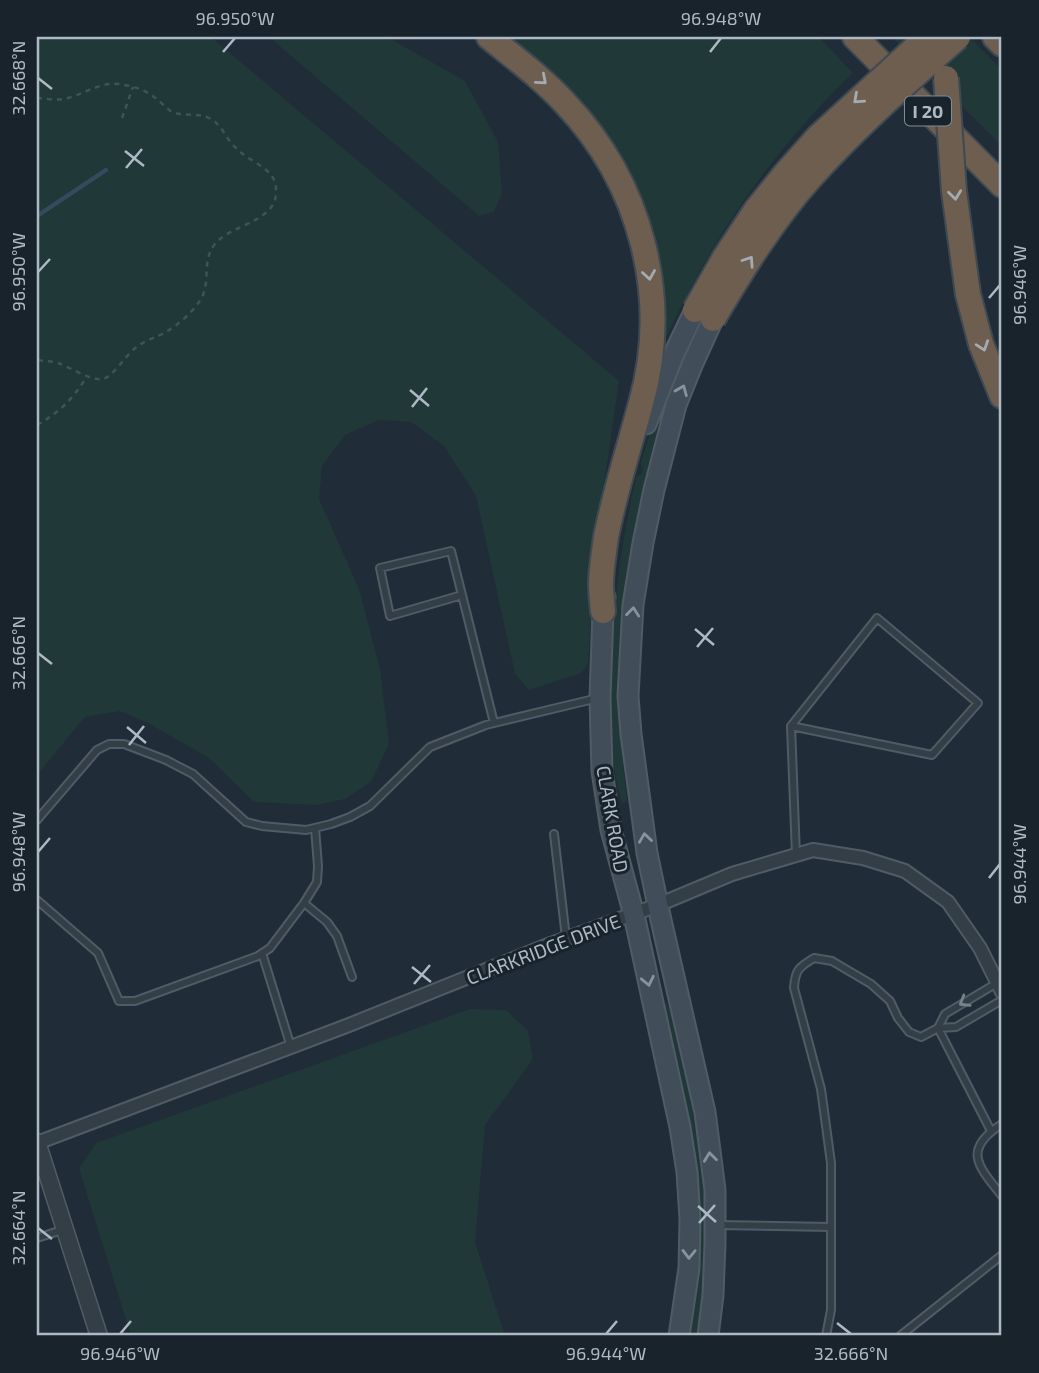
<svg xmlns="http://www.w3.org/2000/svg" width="1039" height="1373" font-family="'Exo 2',sans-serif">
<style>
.green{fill:#213838}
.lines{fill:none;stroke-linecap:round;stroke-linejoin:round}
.stream{stroke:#334b5f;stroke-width:4.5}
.service-casing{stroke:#505c65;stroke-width:10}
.minor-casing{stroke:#505c65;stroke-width:16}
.tertiary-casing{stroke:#505c65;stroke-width:19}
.secondary-casing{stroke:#505c65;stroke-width:23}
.motorway-casing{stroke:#3e4952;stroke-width:28}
.path{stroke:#3f5454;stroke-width:2.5;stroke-dasharray:5 5;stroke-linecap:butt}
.service{stroke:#333e47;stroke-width:6}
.minor{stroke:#333e47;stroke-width:12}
.tertiary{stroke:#333e47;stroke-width:16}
.secondary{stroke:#414e5a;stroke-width:19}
.motorway{stroke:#6d5e50;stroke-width:24}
.motorway-bridge-casing{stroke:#3e4952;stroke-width:28;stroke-linecap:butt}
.motorway-bridge{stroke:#6d5e50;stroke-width:24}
.oneway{stroke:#a3abb3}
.oneway2{stroke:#87949f}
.oneway3{stroke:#76828c}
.ticks{fill:none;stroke:#adb9c4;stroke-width:2.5}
.labels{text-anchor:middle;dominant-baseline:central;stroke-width:6;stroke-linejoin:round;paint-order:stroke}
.shield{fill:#19232c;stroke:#818c96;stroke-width:2}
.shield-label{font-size:18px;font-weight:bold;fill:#adb9c4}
.street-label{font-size:19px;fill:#adb9c4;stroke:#19232c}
.neatline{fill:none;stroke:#adb9c4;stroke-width:2.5}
.ticks-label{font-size:18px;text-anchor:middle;fill:#adb9c4}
</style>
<rect width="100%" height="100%" fill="#202c37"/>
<!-- green -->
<path class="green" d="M37,37H211L619,381L596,541L588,664L581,673L529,690L515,674L476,496L444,446L411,422L379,420L345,435L322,466L319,499L359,589L380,669L389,744L371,782L345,799L316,805L254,802L209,758L148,723L120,711L85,717L37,775Z
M269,37H387L465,81L498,142L502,193L494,212L479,216Z
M500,37H819L853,73C775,148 712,237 667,336L663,340L638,201Z
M892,37H969L1002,70V146Z
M655,418L664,422C619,548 611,670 627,802L622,803C607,751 608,696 611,643C616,587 623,533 636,478L638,475H641L643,467L641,466V461Z
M667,1003L676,1025L694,1098L706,1188L707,1259L699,1336H691C698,1279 699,1223 695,1166C691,1111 675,1057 663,1004Z
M470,1009L506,1010L528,1031L533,1059L485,1125L475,1242L505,1336H131L79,1168L96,1143Z"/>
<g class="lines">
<!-- stream -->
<path class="stream" d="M37,216L106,170"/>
<!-- service casing -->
<g class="service-casing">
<path id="service" d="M462,595L390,616L380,568L451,551L494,723
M791,726L932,755L978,703L877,618L791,726L796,855
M37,820L97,750L109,744H124L166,760L193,774L246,822L262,826L306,830L331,824L350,817L370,806L430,747L486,725L598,698
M554,834L566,938
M37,900L98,953L119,1001H135L258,956L270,948L304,903L317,882L318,866L315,828
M304,903L327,922L337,936L352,977
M262,953L291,1047
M938,1028L991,1131
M938,1028L945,1014L997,983
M1002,1124C961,1150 979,1167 1002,1196
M717,1225L831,1227
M37,1238L65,1229
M826,1336L831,1310V1163L821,1089L794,988C795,970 799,967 814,958L832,961L871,984L890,1001L898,1018L909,1032L921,1037L938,1028L956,1027L1002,1000
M900,1336L1002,1255"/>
</g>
<!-- minor casing -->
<g class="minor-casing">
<path id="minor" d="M37,1143L349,1025L548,945L658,905L732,874L813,850L863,858L905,871L948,902L980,948L1002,992"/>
</g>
<!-- tertiary casing -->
<g class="tertiary-casing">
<path id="tertiary" d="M37,1142L99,1336"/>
</g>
<!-- secondary casing -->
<g class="secondary-casing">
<path id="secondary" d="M646,424L673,356L695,310
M605,597L603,611L600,698L602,771L611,830L634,915L680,1127L687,1172L690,1219L689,1268L679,1336
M708,1336L713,1295L715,1244V1190L705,1112L661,920L647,853L631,734L628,696L633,605L643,543L654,490L676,405L693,363L713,319"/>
</g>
<!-- motorway casing -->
<g class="motorway-casing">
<path id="motorway" d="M489,37C515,58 542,78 565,103C641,183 671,297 641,403C629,448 615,491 606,537C604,553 601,569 601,585C601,593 602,602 603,611
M855,37L1002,185
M995,37L1002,44
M968,294L981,344L1002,396"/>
</g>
<!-- path -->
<path class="path" d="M37,98C47,99 58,101 68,98C86,93 100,82 119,84C132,86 144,89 154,97C162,102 166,110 175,113C187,116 200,113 211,119C222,125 226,139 235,147C249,163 277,167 276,191C276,197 275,202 272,206C260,224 229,227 215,244C202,260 210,278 203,295C196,310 179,324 166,332C155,338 142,341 133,350C125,357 112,377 103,379C90,381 70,367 58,363C51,361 44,361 37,360
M122,118L133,87
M37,425C59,413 74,398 87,376"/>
<!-- service -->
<use href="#service" class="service"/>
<!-- minor -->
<use href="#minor" class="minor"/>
<!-- tertiary -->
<use href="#tertiary" class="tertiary"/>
<!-- secondary -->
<use href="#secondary" class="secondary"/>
<!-- motorway -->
<use href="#motorway" class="motorway"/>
<!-- motorway-bridge casing -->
<g class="motorway-bridge-casing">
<path id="motorway-bridge" d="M946,78L954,191L968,294
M695,310L725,257L756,210L785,174L818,137L927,37
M713,319C742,270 772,221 810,178C856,127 907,82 958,37"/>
</g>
<!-- motorway-bridge -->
<use href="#motorway-bridge" class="motorway-bridge"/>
</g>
<!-- one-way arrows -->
<defs><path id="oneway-chevron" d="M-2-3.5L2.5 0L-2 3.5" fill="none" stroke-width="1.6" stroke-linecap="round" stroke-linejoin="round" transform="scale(1.75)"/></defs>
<g class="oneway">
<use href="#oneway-chevron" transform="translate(542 80) rotate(41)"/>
<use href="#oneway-chevron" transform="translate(858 99) rotate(138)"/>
<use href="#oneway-chevron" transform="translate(955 195) rotate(83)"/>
<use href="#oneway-chevron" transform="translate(749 261) rotate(-56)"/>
<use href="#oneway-chevron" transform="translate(649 275) rotate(81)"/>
<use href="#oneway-chevron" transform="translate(983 346) rotate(71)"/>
</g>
<g class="oneway2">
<use href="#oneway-chevron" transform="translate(682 390) rotate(-68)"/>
<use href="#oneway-chevron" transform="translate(633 612) rotate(-84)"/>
<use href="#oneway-chevron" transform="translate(645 838) rotate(-98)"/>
<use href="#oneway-chevron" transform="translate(648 981) rotate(78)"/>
<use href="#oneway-chevron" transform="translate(710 1157) rotate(-97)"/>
<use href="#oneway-chevron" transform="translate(689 1254) rotate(91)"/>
</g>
<use class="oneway3" href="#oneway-chevron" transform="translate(964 1002) rotate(149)"/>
<!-- ticks -->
<path class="ticks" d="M223,52L235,38M710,52L721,38M38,78L52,89M125,151L144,166M126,168L142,149M38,272L50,259M989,298L1000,285M410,390L429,406M412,407L427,388M695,629L714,645M697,647L713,628M38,653L52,664M127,727L146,743M129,745L144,726M38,852L50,838M989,878L1000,864M412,967L431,982M414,984L430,965M698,1206L716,1222M699,1223L715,1205M38,1228L52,1239M837,1323L851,1334M120,1334L131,1321M606,1334L617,1321"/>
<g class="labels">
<!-- shield labels -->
<rect class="shield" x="905" y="96.5" width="46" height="29" rx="5"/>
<g class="shield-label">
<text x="928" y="111">I 20</text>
</g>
<!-- street labels -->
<g class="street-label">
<text transform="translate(613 819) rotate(80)">CLARK ROAD</text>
<text transform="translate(543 949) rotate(-21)">CLARKRIDGE DRIVE</text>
</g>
</g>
<!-- border -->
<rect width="1039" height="1373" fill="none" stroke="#19232c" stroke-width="77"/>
<rect x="38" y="38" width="962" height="1296" class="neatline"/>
<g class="ticks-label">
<text x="235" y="25">96.950°W</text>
<text x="721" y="25">96.948°W</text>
<text transform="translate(19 78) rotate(-90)" y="6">32.668°N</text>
<text transform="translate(19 272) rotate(-90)" y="6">96.950°W</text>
<text transform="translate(1020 285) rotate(-90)" y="6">96.946°W</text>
<text transform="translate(19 653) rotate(-90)" y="6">32.666°N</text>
<text transform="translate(19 852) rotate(-90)" y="6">96.948°W</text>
<text transform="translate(1020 864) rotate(-90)" y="6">96.944°W</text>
<text transform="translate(19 1228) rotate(-90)" y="6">32.664°N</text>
<text x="120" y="1360">96.946°W</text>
<text x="606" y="1360">96.944°W</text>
<text x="851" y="1360">32.666°N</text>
</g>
</svg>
